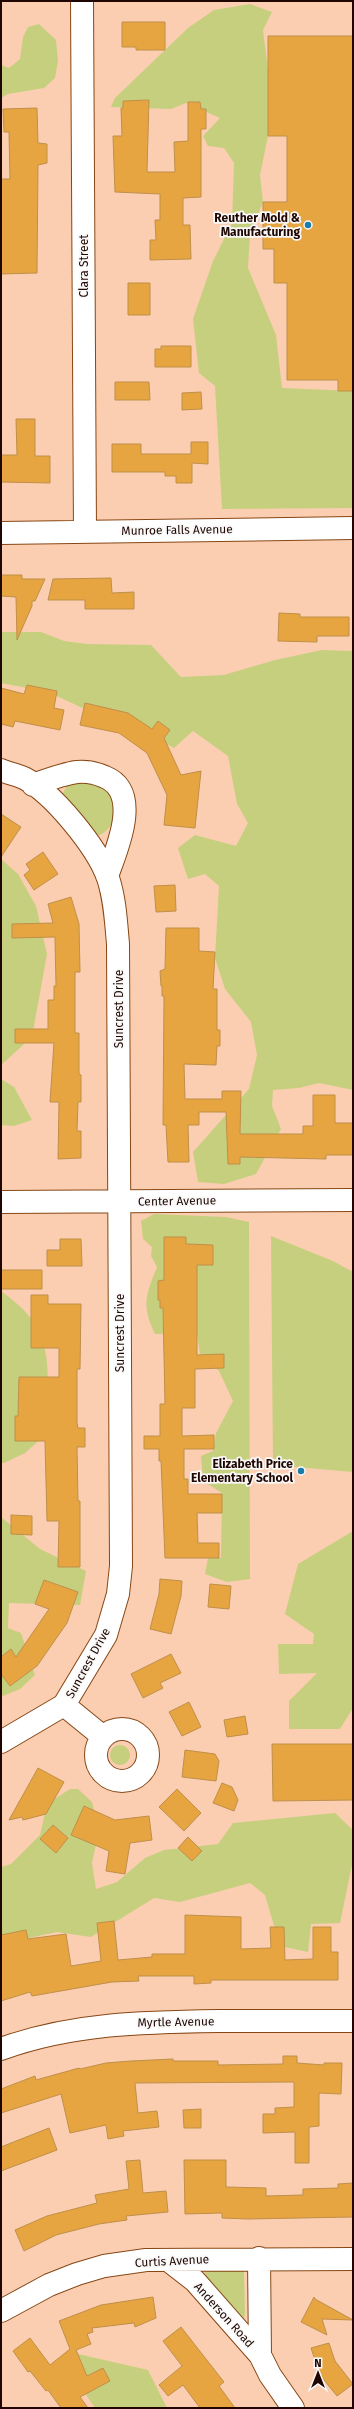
<svg xmlns="http://www.w3.org/2000/svg" width="354" height="2409" font-family="'Fira Sans',sans-serif">
<style>
.green{fill:#c6cf7e}
.building{fill:#e6a541;stroke:#c08f49}
.lines{fill:none;stroke-linecap:round;stroke-linejoin:round}
.minor-casing{stroke:#874715;stroke-width:24}
.minor{stroke:#fff;stroke-width:22}
.poi-dot{fill:#1a7ca8;stroke:#f9f9f9;stroke-width:1.5}
.labels{text-anchor:middle;dominant-baseline:central;stroke-width:3.5;stroke-linejoin:round;paint-order:stroke}
.poi-label{font-size:12px;font-weight:bold;fill:#1f0600;stroke:#f9f9f9;text-anchor:end}
.street-label{font-size:12px;fill:#1f0600;stroke:#f9f9f9}
</style>
<rect width="100%" height="100%" fill="#fbceb1"/>
<!-- green -->
<path class="green" d="M250,4L272,12L263,30L268,70V136L260,175L263,202L250,234L248,268L276,335L282,388L353,391V508L222,509L215,386L199,373L193,319L213,261L232,223L234,163L224,148L208,146L203,136L220,118L186,103L171,109L111,107L115,98L188,28L214,10Z
M39,24L56,40L58,61L55,78L44,88L8,94L1,98V65L9,68L20,59L23,37L28,27Z
M1,632H41L64,641L87,644L151,645L181,677L224,675L275,660L322,650L353,651V1090L319,1083L299,1088L273,1090L272,1106L281,1129L256,1174L224,1184L198,1182L193,1152L249,1089L257,1055L251,1022L225,989L215,958L219,886L205,874L188,879L178,848L195,835L236,846L248,823L237,804L228,756L193,731L174,748L125,723H115L48,692L1,683Z
M95,781C100,785 110,791 112,796C119,810 114,828 100,835H96L64,798L63,793L68,783Z
M1,859L18,874L36,906L47,954L32,1037L1,1065Z
M1,1079L14,1087L32,1120L14,1126L1,1125Z
M154,1214L226,1217L249,1222L250,1579L227,1582L205,1574L208,1558H221L222,1493L203,1481L201,1456L213,1451L216,1433L233,1401L219,1371L200,1355L197,1333L155,1334C141,1305 146,1295 157,1267L151,1256L152,1247L143,1239L141,1221Z
M271,1236L333,1261L353,1272V1472L273,1465Z
M1,1291C13,1300 26,1310 34,1323C55,1354 46,1399 45,1435L25,1453L4,1463H1Z
M1,1517L40,1549L86,1571L80,1605L9,1603L8,1628L21,1633L35,1675L20,1689L3,1696L1,1693Z
M353,1531V1708L340,1729H289V1701L317,1673L279,1674L278,1644H313L314,1634L285,1614L298,1564Z
M110 1755a10 10 0 1 1 20 0a10 10 0 1 1-20 0Z
M70,1789H78L92,1802L99,1830L92,1863L96,1889L117,1882L145,1858L164,1850L218,1844L233,1823L335,1813L353,1830V1860L340,1923L311,1924L308,1952L280,1946L265,1895L250,1883L180,1902L154,1898L91,1937L57,1932L1,1944V1867L11,1864L40,1835L47,1804Z
M240,2268L244,2271L245,2313L244,2319L238,2320L205,2274V2269Z
M78,2354L148,2370L167,2408H95L72,2374Z"/>
<!-- building -->
<path class="building" d="M122,22H165V50H136V47H122Z
M268,36H353V391H338V380H287V283H274V249H263V202H287V136H268Z
M149,100L147,172H175L174,142L188,141V102H200L201,109H206V129H201V197L183,198V225H190L191,259L150,260V240H156L155,220H160V194L115,192L113,136H122L121,108H123V101Z
M37,108L38,143L47,144V163L38,165L37,273L1,274V179H10L9,132H4L3,109Z
M128,283H150V315H128Z
M161,346H191V367H155V349H161Z
M115,382H149L150,400H115Z
M201,392L202,409L182,410V393Z
M16,419H35V456H50V483L1,482V455H17Z
M191,442H208V464L192,463V483H176V476H165V472H112V444H141V454H191Z
M1,575H22V579H45L35,601H32V606L17,640L16,597L1,596Z
M111,578L112,593L134,592V609H85V600H48L53,579Z
M279,613L300,614V617H349V636H317V642L278,641Z
M27,685L57,691L54,708L64,710L60,730L15,721L13,727L1,724V688L24,694Z
M85,703L128,713L152,729L158,721L170,730L164,738L181,775L201,771L195,828L164,825L167,795L147,753L119,733L80,725Z
M1,814L21,827L1,857Z
M43,852L58,874L34,890L24,875L30,870L26,864Z
M175,885L176,911L156,912L154,886Z
M71,897L79,924L80,972H75V1033H79V1074L81,1075V1102H78L77,1131H81V1158L58,1159L59,1102H50L54,1043H15V1029H48V1000H54V986H56L55,937L12,938V924L53,923L48,904Z
M166,928H199V951L215,952L213,989H217V1030H220V1046H217L216,1065L184,1064L185,1099H222V1091H241L240,1134H303V1126H313V1095H335V1123H353V1155H326V1159L240,1157V1164H228L226,1112H199V1125H188L189,1162H168L166,1125H163L164,996H162V986H161L160,971L165,969Z
M164,1237H186V1244L213,1245V1265H197V1355L224,1354V1368L195,1369V1408H182V1436L214,1435V1449H184V1479H188V1494H222V1513H197L198,1543H219V1558H165L161,1461H159V1449H144V1436H160V1404H165L163,1308H160V1300H158V1281L164,1280Z
M60,1239H81L82,1266H47V1250H60Z
M1,1270H42V1289H1Z
M31,1295H48V1304H81L80,1369H77V1423L78,1428H85V1447H77L78,1501H80V1567H58L59,1521H47L45,1441H15V1416H18L19,1377H59V1348H31Z
M11,1515L32,1516V1535L11,1534Z
M160,1579L182,1581L181,1596L171,1634L150,1629L159,1594Z
M44,1580L78,1592L67,1623L37,1666L10,1686L1,1674V1657L11,1649L16,1657L49,1609L35,1604Z
M210,1584L231,1586L229,1609L208,1607Z
M171,1654L181,1673L160,1683L163,1688L143,1698L131,1674Z
M189,1702L201,1727L182,1736L169,1712Z
M245,1716L248,1734L227,1737L224,1720Z
M272,1744H353V1800L273,1801Z
M185,1750L215,1754L219,1761L216,1781L182,1777Z
M38,1768L64,1782L46,1814L23,1820L22,1817L9,1820Z
M222,1783L232,1787L238,1800L234,1811L213,1803Z
M177,1789L201,1813L184,1831L159,1807Z
M84,1806L115,1820L149,1816L152,1840L130,1843L125,1874L106,1871L109,1851L71,1835Z
M53,1825L68,1838L56,1853L40,1839Z
M188,1837L202,1851L192,1861L178,1848Z
M185,1915L241,1917V1949L271,1948L270,1927H284L285,1960L313,1959V1927H331V1952H338V1980H211V1983L194,1984V1976H138L139,1981L112,1982L32,1996L30,1992L1,2001V1935L26,1930L28,1939L66,1934L71,1966L101,1961L97,1923L114,1921L118,1960L152,1957V1954H185Z
M283,2056H297V2063L324,2065V2063H342L341,2094L319,2093V2126L309,2127V2163H295V2132L263,2133V2114H275V2108L294,2107V2082L135,2083L138,2113L157,2111L159,2127L123,2131L124,2136L108,2139L106,2125L70,2133L61,2094L1,2113V2089L35,2076L36,2080L79,2068L80,2069L106,2063L131,2061L173,2059V2061H218V2065L283,2064Z
M201,2109V2128H184L183,2110Z
M49,2128L57,2150L1,2171V2147Z
M140,2160L143,2193L166,2191L168,2212L126,2216L127,2220L99,2224L56,2235L24,2251L15,2230L47,2216L97,2203L95,2195L129,2189L126,2161Z
M184,2160H226V2187L266,2188V2196L303,2195V2189L338,2188V2184L353,2183V2217L248,2219L222,2218V2213L185,2214Z
M153,2297L156,2318L135,2327L134,2323L92,2328L93,2332L87,2334L91,2344L76,2350L87,2376L103,2368L110,2381L80,2397L88,2408H61L48,2390L46,2391L30,2371L28,2372L13,2351L30,2338L50,2365L70,2349L59,2321L101,2305Z
M314,2297L315,2299L353,2320L322,2319L327,2335L301,2322Z
M181,2327L224,2382L219,2386L235,2408H200L183,2385L168,2396L159,2385L182,2366L163,2341Z
M329,2343L335,2361L353,2384L337,2396L320,2375L311,2348Z"/>
<g class="lines">
<!-- minor casing -->
<g class="minor-casing">
<path id="minor" d="M82,1L85,532
M1,533L353,528
M1,770C8,773 17,775 24,778C53,793 97,847 108,878C115,899 116,922 118,944L121,1566L118,1594L106,1635L64,1705L1,1742
M33,785C47,780 62,774 77,772C87,771 96,773 105,777C142,792 117,849 107,876
M1,1202L353,1200
M64,1705L102,1736
M96 1755a26 26 0 1 1 52 0a26 26 0 1 1-52 0Z
M1,2049C72,2023 145,2022 219,2021C264,2021 309,2021 353,2021
M259,2258L260,2355L270,2375L293,2408
M168,2260L195,2281L260,2355
M1,2311L49,2285L77,2274L104,2266L146,2260L353,2259"/>
</g>
<!-- minor -->
<use href="#minor" class="minor"/>
</g>
<!-- markers -->
<g class="poi-dot">
<circle cx="308" cy="225" r="4"/>
<circle cx="301" cy="1471" r="4"/>
</g>
<g class="labels">
<!-- poi labels -->
<g class="poi-label">
<text x="300" y="218">Reuther Mold &amp;<tspan x="300" dy="14">Manufacturing</tspan></text>
<text x="293" y="1464">Elizabeth Price<tspan x="293" dy="14">Elementary School</tspan></text>
</g>
<!-- street labels -->
<g class="street-label">
<text transform="translate(84 266) rotate(-90)">Clara Street</text>
<text transform="translate(177 530) rotate(-1)">Munroe Falls Avenue</text>
<text transform="translate(119 1009) rotate(-90)">Suncrest Drive</text>
<text transform="translate(177 1201) rotate(-1)">Center Avenue</text>
<text transform="translate(120 1333) rotate(-90)">Suncrest Drive</text>
<text transform="translate(88 1663) rotate(-61)">Suncrest Drive</text>
<text transform="translate(176 2022) rotate(-1)">Myrtle Avenue</text>
<text transform="translate(172 2261) rotate(-3)">Curtis Avenue</text>
<text transform="translate(224 2315) rotate(48)">Anderson Road</text>
</g>
</g>
<!-- border -->
<rect width="354" height="2409" fill="none" stroke="#1f0600" stroke-width="4"/>
<!-- north arrow -->
<g transform="translate(318 2373)" stroke="#f9f9f9" stroke-width="3" paint-order="stroke">
<path d="M0-3L7 15L0 10L-7 15Z" fill="#1f0600"/>
<text y="-6" font-size="11" font-weight="bold" text-anchor="middle" fill="#1f0600">N</text>
</g>
</svg>
